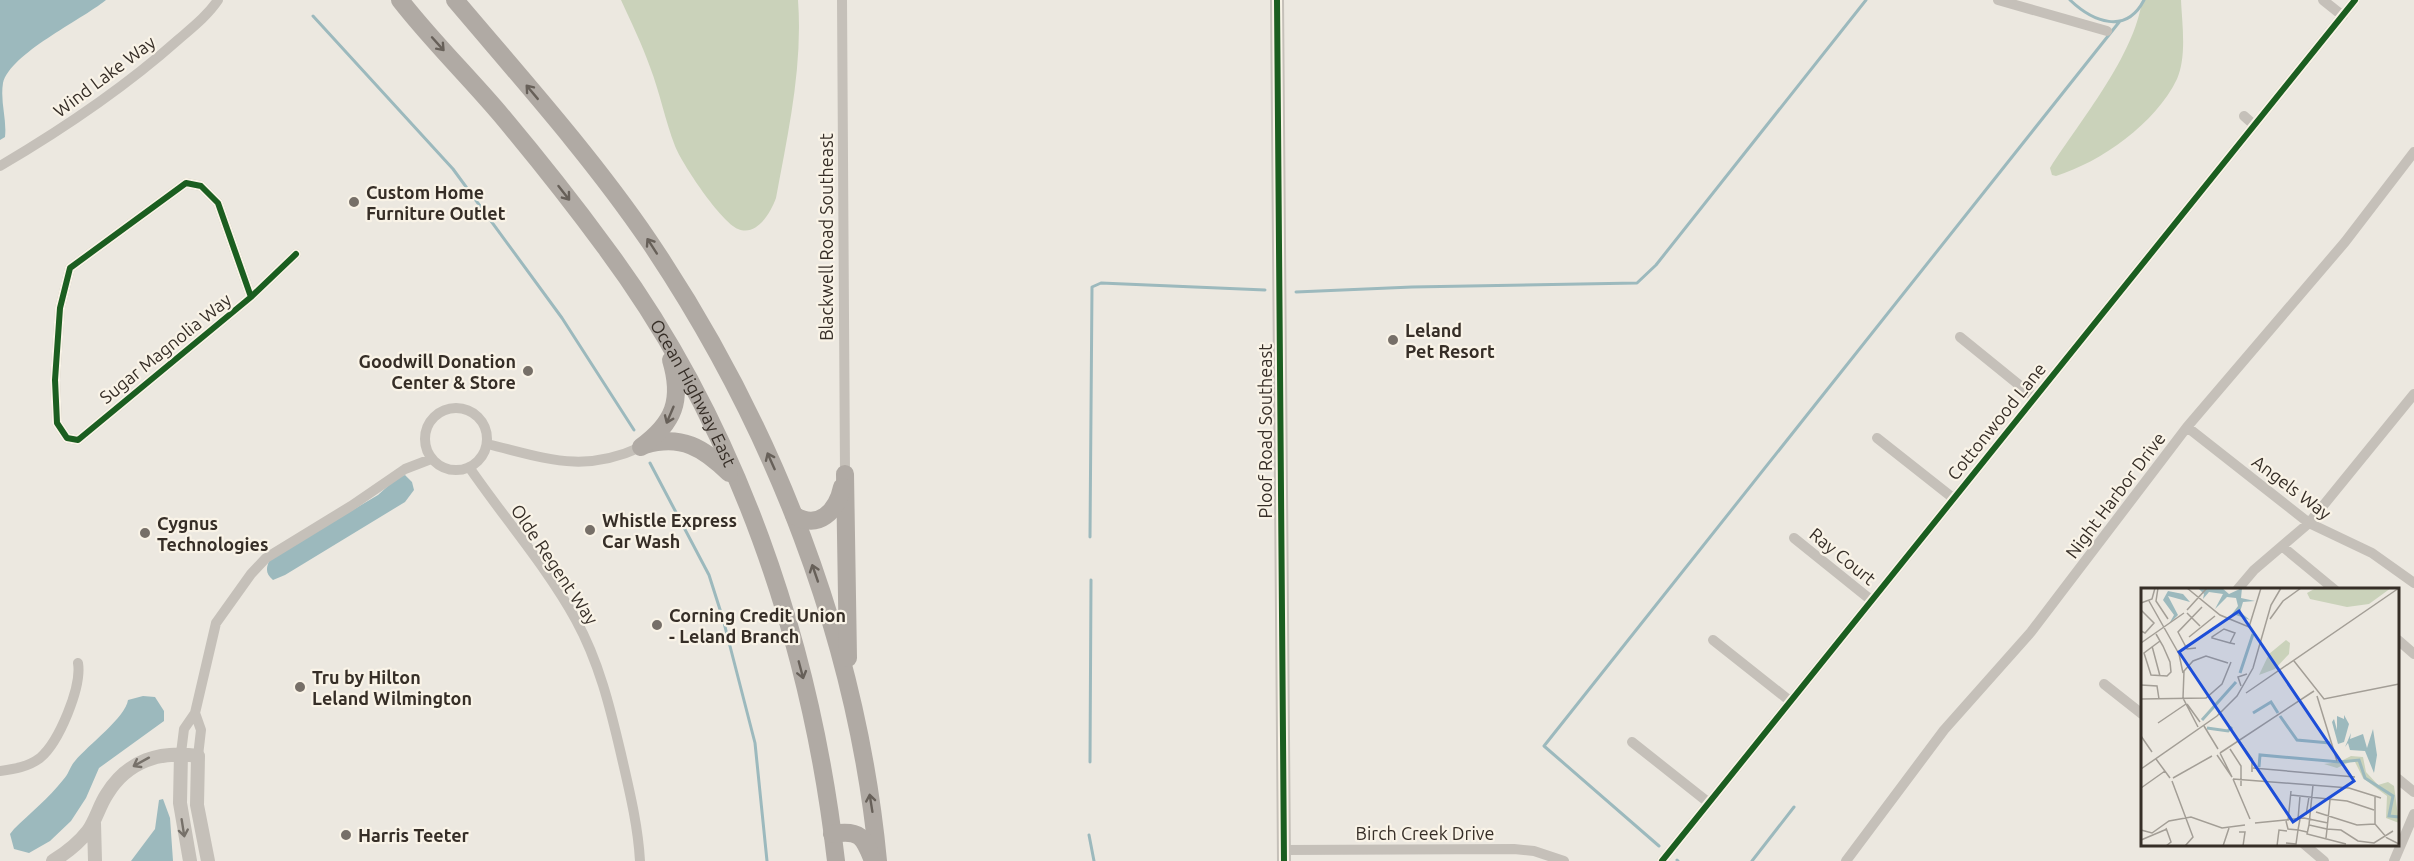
<svg xmlns="http://www.w3.org/2000/svg" width="2414" height="861" font-family="Ubuntu,sans-serif">
<style>
.green{fill:#cad2ba}
.water{fill:#9cb9bd}
.lines{fill:none;stroke-linecap:round;stroke-linejoin:round}
.stream{stroke:#9cb9bd;stroke-width:3}
.minor{stroke:#c5c0b9;stroke-width:10}
.tertiary{stroke:#c5c0b9;stroke-width:14}
.trunk{stroke:#b0aaa4;stroke-width:18}
.cycleway-casing{stroke:#f9f3e7;stroke-width:10}
.cycleway{stroke:#1b5e20;stroke-width:6}
.oneway{stroke:#676059}
.oneway2{stroke:#767069}
.poi-dot{fill:#766f68;stroke:#f9f3e7;stroke-width:2}
.labels{text-anchor:middle;dominant-baseline:central;stroke-width:4.5;stroke-linejoin:round;paint-order:stroke}
.street-label{font-size:18px;fill:#362e27;stroke:#f9f3e7}
.poi-label{font-size:18px;font-weight:bold;fill:#362e27;stroke:#f9f3e7;text-anchor:start}
.inset-river{fill:none;stroke:#9cb9bd;stroke-width:3}
.inset-road{fill:none;stroke:#a39e96;stroke-width:1.5}
.view{fill:#1d4ed8;fill-opacity:0.15;stroke:#1d4ed8;stroke-width:3}
.inset-edge{fill:none;stroke:#362e27;stroke-width:3}
</style>
<rect width="100%" height="100%" fill="#ece8e0"/>
<!-- green -->
<path class="green" d="M621,0H798C803,66 788,133 776,198C771,212 757,237 738,229C721,222 682,164 675,146C665,120 660,93 650,67C642,44 631,22 621,0Z
M2142,0H2181C2182,24 2187,56 2177,79C2156,123 2101,162 2056,176L2052,175L2050,168C2080,121 2135,55 2142,0Z"/>
<!-- water -->
<path class="water" d="M0,0H106C80,21 11,53 3,83C0,102 7,119 5,137L0,140Z
M405,475L412,482L414,490L405,502L285,575L273,580C265,573 266,568 270,559L378,495L398,477Z
M143,696L155,697L164,711V721L99,768L86,798L71,821L50,841L29,853L14,849L10,834L14,829C30,813 49,798 63,780C69,774 70,766 75,761C88,745 126,717 128,700Z
M163,799L170,818L173,861H131L155,829L159,800Z"/>
<g class="lines">
<!-- stream -->
<path class="stream" d="M2070,0C2093,22 2126,35 2144,0
M313,16L453,169L562,318L634,430
M1296,292L1412,287L1637,283L1656,265L1866,0
M650,463L709,575L723,619L755,743L767,861
M1090,537L1092,287L1101,283L1265,290
M1090,762L1091,580
M1089,835L1094,861
M1659,846L1544,746L2120,21
M1677,860L1678,861
M1752,861L1794,807"/>
<!-- minor -->
<path class="minor" d="M842,0L845,474
M1998,0L2107,31
M2323,0L2343,16
M2244,116L2254,125
M0,166C63,129 124,88 179,39C193,27 208,15 218,0
M251,297L218,203L201,186L186,183L70,268L60,308L55,380L57,423L67,438L78,440L251,297L296,254
M1960,337L2034,397
M425 439a31 31 0 1 1 62 0a31 31 0 1 1-62 0Z
M2187,427L2309,523L2372,553L2414,583
M1877,438L1953,498
M487,444C546,458 582,474 641,447
M469,467C504,518 547,567 576,620C599,662 610,707 621,754C629,789 638,825 640,861
M1794,538L1871,600
M2283,547L2335,590
M2237,590L2254,570L2309,523L2414,394
M1713,640L1790,701
M2398,640L2414,654
M2104,684L2142,714
M195,713L201,730L198,756
M1632,742L1709,803
M181,753L184,729L195,713L216,623L251,574L266,558L351,506L405,469L431,459
M0,771C14,769 28,767 40,758C59,742 82,687 78,663
M2398,779L2414,792
M2304,844L2324,861
M1285,850L1514,849L1534,851L1564,861
M1662,861L2355,0
M1846,861L1944,730L2031,632L2187,427L2345,242L2414,152
M2394,861L2414,814"/>
<!-- tertiary -->
<path class="tertiary" d="M1277,0L1284,861
M181,753L180,803L190,861
M94,823L95,861
M53,861C66,853 78,844 88,831C96,820 99,806 107,794C127,761 160,750 198,756L197,805L208,861"/>
<!-- trunk -->
<g class="trunk">
<path id="s1" d="M400,0C431,40 468,76 501,115C537,158 572,202 605,247C737,424 811,643 836,861"/>
<path d="M455,0C521,78 591,156 649,241C773,425 857,639 878,861"/>
<path d="M645,445C681,434 704,448 729,473"/>
<path d="M641,447C674,423 683,400 671,360"/>
<path d="M845,474L848,658"/>
<path d="M794,515C818,531 837,511 842,487"/>
<path d="M832,834C860,829 864,837 873,861"/>
</g>
<!-- cycleway casing -->
<g class="cycleway-casing">
<path id="cycleway" d="M1277,0L1284,861
M251,297L218,203L201,186L186,183L70,268L60,308L55,380L57,423L67,438L78,440L251,297L296,254
M1662,861L2355,0"/>
</g>
<!-- cycleway -->
<use href="#cycleway" class="cycleway"/>
</g>
<!-- one-way arrows -->
<defs><path id="oneway-shaft" d="M-6 0H5M1.5-3L5.5 0L1.5 3" fill="none" stroke-width="1.6" stroke-linecap="round" stroke-linejoin="round" transform="scale(1.5)"/></defs>
<g class="oneway">
<use href="#oneway-shaft" transform="translate(438 44) rotate(48)"/>
<use href="#oneway-shaft" transform="translate(532 92) rotate(-130)"/>
<use href="#oneway-shaft" transform="translate(564 193) rotate(52)"/>
<use href="#oneway-shaft" transform="translate(652 246) rotate(-123)"/>
<use href="#oneway-shaft" transform="translate(670 415) rotate(113)"/>
<use href="#oneway-shaft" transform="translate(771 461) rotate(-114)"/>
<use href="#oneway-shaft" transform="translate(815 573) rotate(-109)"/>
<use href="#oneway-shaft" transform="translate(801 670) rotate(75)"/>
<use href="#oneway-shaft" transform="translate(871 803) rotate(-99)"/>
</g>
<g class="oneway2">
<use href="#oneway-shaft" transform="translate(141 762) rotate(151)"/>
<use href="#oneway-shaft" transform="translate(183 828) rotate(81)"/>
</g>
<!-- markers -->
<g class="poi-dot">
<circle cx="354" cy="202" r="6"/>
<circle cx="1393" cy="340" r="6"/>
<circle cx="528" cy="371" r="6"/>
<circle cx="590" cy="530" r="6"/>
<circle cx="145" cy="533" r="6"/>
<circle cx="657" cy="625" r="6"/>
<circle cx="300" cy="687" r="6"/>
<circle cx="346" cy="835" r="6"/>
</g>
<g class="labels">
<!-- street labels -->
<g class="street-label">
<text transform="translate(104 76) rotate(-37)">Wind Lake Way</text>
<text transform="translate(826 237) rotate(-90)">Blackwell Road Southeast</text>
<text transform="translate(165 348) rotate(-39)">Sugar Magnolia Way</text>
<text stroke="none"><textPath href="#s1" startOffset="492">Ocean Highway East</textPath></text>
<text transform="translate(1996 421) rotate(-51)">Cottonwood Lane</text>
<text transform="translate(1265 431) rotate(-90)">Ploof Road Southeast</text>
<text transform="translate(2292 487) rotate(37)">Angels Way</text>
<text transform="translate(2115 495) rotate(-53)">Night Harbor Drive</text>
<text transform="translate(1843 556) rotate(39)">Ray Court</text>
<text transform="translate(555 564) rotate(56)">Olde Regent Way</text>
<text x="1425" y="833">Birch Creek Drive</text>
</g>
<!-- poi labels -->
<g class="poi-label">
<text x="366" y="192">Custom Home<tspan x="366" dy="21">Furniture Outlet</tspan></text>
<text x="1405" y="330">Leland<tspan x="1405" dy="21">Pet Resort</tspan></text>
<text x="516" y="361" text-anchor="end">Goodwill Donation<tspan x="516" dy="21">Center &amp; Store</tspan></text>
<text x="602" y="520">Whistle Express<tspan x="602" dy="21">Car Wash</tspan></text>
<text x="157" y="523">Cygnus<tspan x="157" dy="21">Technologies</tspan></text>
<text x="669" y="615">Corning Credit Union<tspan x="669" dy="21">- Leland Branch</tspan></text>
<text x="312" y="677">Tru by Hilton<tspan x="312" dy="21">Leland Wilmington</tspan></text>
<text x="358" y="835">Harris Teeter</text>
</g>
</g>
<!-- overview -->
<g transform="translate(2141 588)">
<rect width="258" height="258" fill="#ece8e0"/>
<path d="M175,0H250L228,16L206,19L169,11L166,5ZM145,52L149,55L148,66L134,81L118,87L128,66ZM210,168L222,169L225,184L237,197L247,194L253,198L258,235L245,230L246,208L222,190L213,172L196,180L183,176L198,174Z" fill="#cad2ba"/>
<path d="M57,0H81L88,6L101,0L100,10L114,13L102,14L99,24L109,32L95,27L88,30L97,18L95,10L86,9L74,21L82,6L68,4L62,11L63,6ZM27,3L42,6L49,14L27,8L37,27L28,36L33,27L22,12ZM203,127L208,136L203,154L197,156L191,134L193,131L196,142V128L203,131ZM232,141L236,167L233,185L224,163L209,162L207,155L204,159L210,145L209,151L222,146L226,160Z" fill="#9cb9bd"/>
<path class="inset-river" d="M99,85L112,46M112,125L130,114L137,125M139,128L156,152L189,155M61,132L95,94M66,140L87,143L91,139M118,179L119,167L199,174L218,172L224,190L252,208L248,228L258,229"/>
<path class="inset-road" d="M17,0L15,13L27,31M46,0L79,27L108,39L120,0M8,13L38,66L42,85M0,15L11,11L14,0M0,22L13,35L4,45L0,43M46,22L66,0M46,25L59,38M129,31L142,13L160,0M15,46L22,58L29,74L30,84L26,88L10,87L3,65L19,53M48,49L74,28M0,55L43,25M89,55L94,45L83,41L71,49V50L89,55L94,56M11,58L19,88M55,60L46,61L37,44L61,19M153,73L183,111L258,96M0,97L16,98L18,111M100,98L97,89L106,86M105,105L258,0M176,108L196,173M0,111L65,110L81,96L90,74M46,116L59,134M17,135L45,116M63,138L77,161M57,139L42,110L43,83L52,73L65,68L87,75M0,148L11,164M99,154L111,171V184M89,161L100,178V198M79,165L173,103M76,167L91,189L79,165M15,171L29,190M112,180L214,189M0,181L76,128L96,108L112,80L130,17L140,0M32,190L71,168M92,191L208,200L240,210M92,191L109,231M31,193L52,249L44,258M172,197L168,237L186,241L189,212M0,200L24,183M150,207L206,213L233,222M234,209V236L246,250L258,256M175,224L216,237L234,236M165,227L168,209M157,231L159,208M159,231L157,242L166,244M147,233L150,203M114,235L163,230L187,235M168,237L166,246L205,256M0,242L11,245L28,233L50,229L81,240L104,237M98,244H104L102,258M185,250L186,241L200,242L217,253L233,255L252,243M0,252L26,241M145,255L155,256L157,242L147,241L145,233M25,258L30,254L25,240M82,258L88,240M136,258L138,242L146,243"/>
<path class="view" d="M98,23L213,193L152,234L38,64Z"/>
<rect width="258" height="258" class="inset-edge"/>
</g>
</svg>
